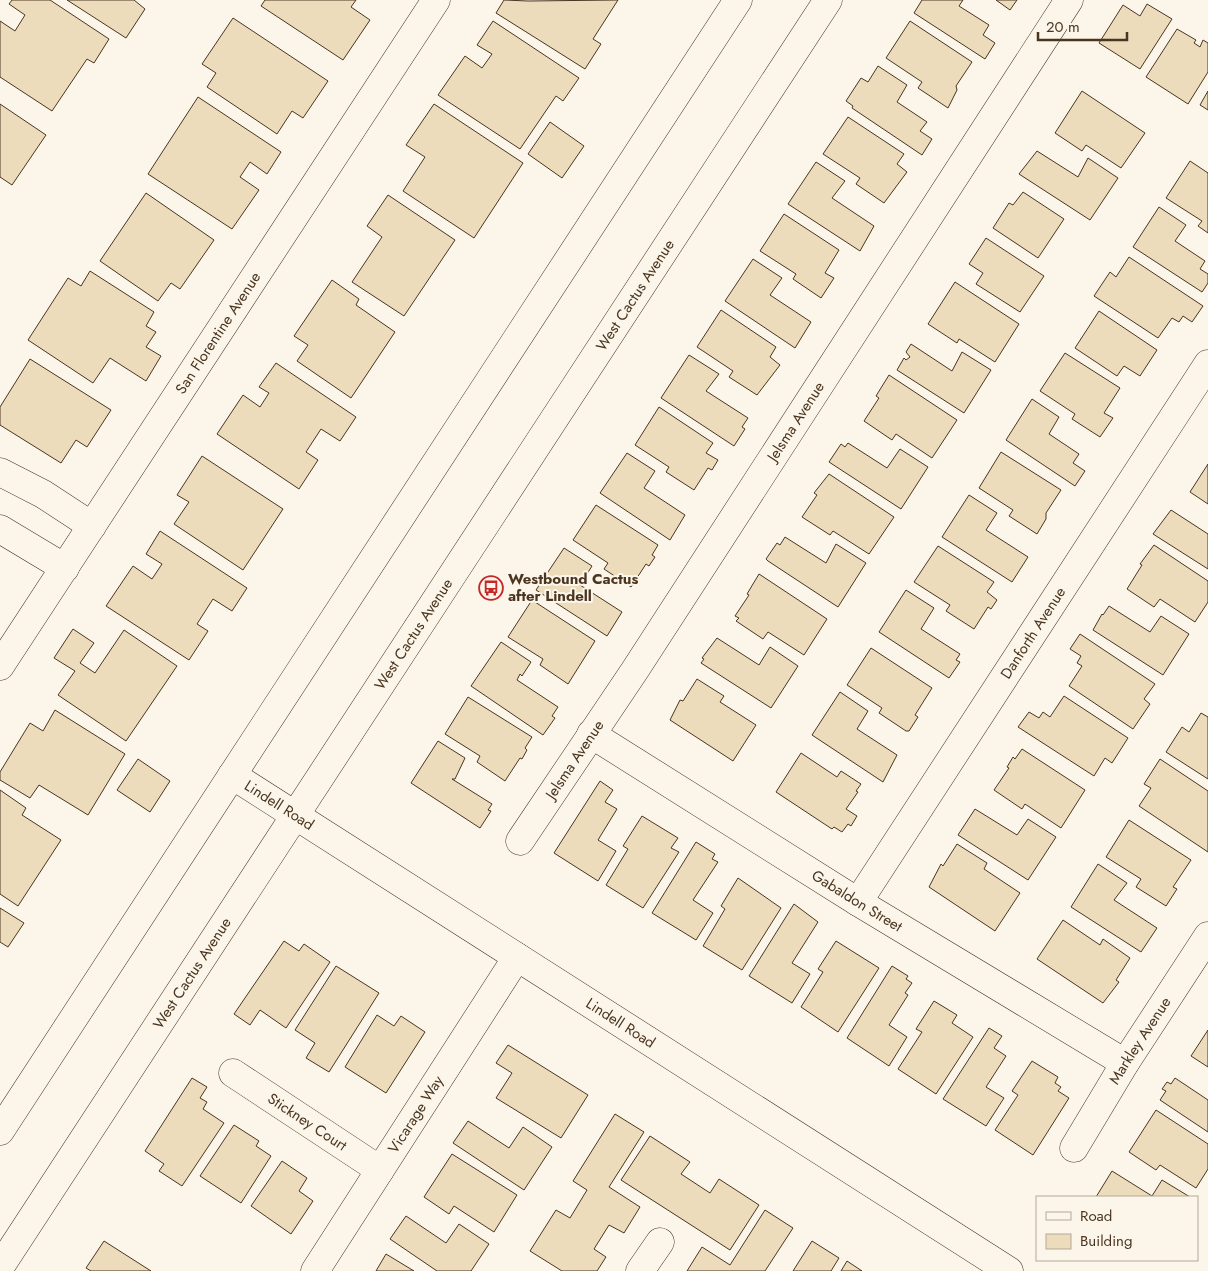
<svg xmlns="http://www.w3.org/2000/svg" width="1208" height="1271" font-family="Jost,sans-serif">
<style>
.building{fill:#ecdcbc;stroke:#4a3520}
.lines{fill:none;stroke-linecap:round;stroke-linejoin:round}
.minor-casing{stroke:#4a3520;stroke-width:29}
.major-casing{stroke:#4a3520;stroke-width:29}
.minor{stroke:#fbf6e9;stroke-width:28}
.major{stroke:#fbf6e9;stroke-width:28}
.labels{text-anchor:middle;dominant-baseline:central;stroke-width:4;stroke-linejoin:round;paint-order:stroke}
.street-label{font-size:15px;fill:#4a3520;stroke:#fbf6e9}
.poi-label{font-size:15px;font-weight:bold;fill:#4a3520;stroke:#fbf6e9;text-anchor:start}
</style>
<rect width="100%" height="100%" fill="#fbf6e9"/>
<!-- building -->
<path class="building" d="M12,0H50L109,39L94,63L87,59L52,111L0,77V21L15,31L25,15L9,4Z
M67,0H134L145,9L126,38Z
M265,0H356L351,7L370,20L343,60L261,6Z
M504,0L528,1L618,0L593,39L601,44L585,69L496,13Z
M922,0H963L959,6L989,25L983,35L995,43L985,59L914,13Z
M996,0H1017L1010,10Z
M1147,4L1172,19L1140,69L1099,43L1123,5L1140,16Z
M233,18L328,81L303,118L292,111L277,134L207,87L216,73L202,64Z
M493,21L579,78L563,101L556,96L520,149L438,95L465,56L482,68L492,54L477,45Z
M910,21L972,62L956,86L957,90L948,108L918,88L922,82L886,58Z
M1177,29L1196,40L1194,43L1200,47L1203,40L1208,43V72L1188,104L1146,77Z
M878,66L907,85L897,102L927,122L920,131L932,139L922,155L852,108L853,106L846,101L861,78L868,82Z
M1082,91L1145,133L1121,168L1086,145L1082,151L1055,133Z
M1208,91V110L1200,105Z
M198,97L281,152L267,174L250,162L240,177L259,190L232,229L148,174Z
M0,104L46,135L12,185L0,177Z
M434,104L523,163L474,238L403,191L425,157L406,145Z
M848,117L904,154L897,164L907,172L884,203L856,184L860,178L823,154Z
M550,122L584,146L562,178L528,154Z
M1037,151L1078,177L1088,158L1118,178L1090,220L1019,174Z
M1190,161L1208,173V233L1198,226L1202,221L1166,198Z
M816,162L845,181L832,198L874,226L860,251L788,204Z
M1023,192L1064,219L1038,258L993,228L1009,203L1013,205Z
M146,193L214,240L180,289L171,283L158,301L100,261Z
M388,195L455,240L404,316L352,282L382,237L367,226Z
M1159,207L1186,225L1175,241L1205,261L1200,269L1208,274V283L1202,292L1133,247Z
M784,214L839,250L825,273L834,278L821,298L793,279L796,274L760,251Z
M986,238L1044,276L1020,312L976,284L983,273L969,264Z
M1129,257L1203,306L1192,322L1183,316L1179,322L1172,318L1158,338L1094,296L1110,272L1116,277Z
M753,259L782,278L770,295L811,322L795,348L725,301Z
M90,271L154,312L146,326L156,332L146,347L161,356L146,381L110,358L93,383L28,340L68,278L81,286Z
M332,280L359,299L356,305L395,332L351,398L297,361L308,345L294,336Z
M955,282L1019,324L995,362L959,339L957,343L928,324Z
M721,310L776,347L770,357L780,365L757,395L729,377L733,371L697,347Z
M1099,311L1157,350L1140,376L1124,366L1117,376L1075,348Z
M911,344L952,371L962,352L991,370L964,413L897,370L904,358L906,360L910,357L906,352Z
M1065,353L1120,388L1104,413L1113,418L1100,437L1072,419L1075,414L1040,391Z
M689,355L719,374L706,391L748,418L742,427L745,429L734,446L661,398Z
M30,359L111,410L87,447L76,440L61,463L0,425V407Z
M276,363L356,417L340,441L321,429L306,452L318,460L299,489L217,434L243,395L260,407L269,393L259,387Z
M889,375L957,420L932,458L896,434L892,440L864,421L879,398L876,396Z
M1032,399L1059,417L1049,434L1079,454L1073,463L1085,471L1075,486L1006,440Z
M659,407L713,443L706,453L718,460L712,470L708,468L694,490L666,472L669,467L635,445Z
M848,443L887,468L900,449L928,467L901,509L829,462L841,444L845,447Z
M1001,452L1061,490L1046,513V519L1037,534L1009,516L1013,510L979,488Z
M627,453L655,471L644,488L685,515L670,540L600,493Z
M202,456L283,509L243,570L174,524L189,502L177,495Z
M1208,464V504L1190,492Z
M829,474L894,517L869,554L833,531L830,535L802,517L817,495L814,493Z
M969,495L997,513L986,530L1028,557L1012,582L942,537Z
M596,505L658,545L652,555L655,557L649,566L646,564L631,587L604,569L608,563L573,540Z
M1171,510L1208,534V569L1153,534Z
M160,531L247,588L232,611L213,599L197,624L208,631L189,660L106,606L133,566L152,579L162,564L146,554Z
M785,537L826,563L836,544L866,563L838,607L768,561L766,559L777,543L780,545Z
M1154,545L1208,581V602L1195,622L1160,599L1154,607L1127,589L1142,565L1140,564Z
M938,546L994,582L987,592L997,600L991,609L988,607L974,629L946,611L950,605L914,582Z
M564,548L592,566L580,585L622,612L607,636L536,590Z
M759,574L827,619L804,655L768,632L763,639L736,621L739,618L735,616L749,595L747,594Z
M906,590L934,608L921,629L960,654L956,660L960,662L949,678L879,632Z
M532,600L595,641L568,684L540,665L543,659L508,637Z
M1109,606L1150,632L1161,616L1189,634L1163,675L1093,630L1102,614L1103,615Z
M73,629L94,643L80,663L95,673L124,630L177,666L126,741L58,695L75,671L54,658Z
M1080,634L1155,684L1144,699L1150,704L1133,729L1069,686L1082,666L1077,663L1081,656L1070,649Z
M717,638L759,665L770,647L798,666L771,708L701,663L704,659L702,658Z
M501,642L531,662L522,676L520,674L517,680L558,707L552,716L555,718L543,735L471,686Z
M871,648L932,688L915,715L918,717L909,731H906L879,713L882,708L847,685Z
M697,679L724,696L720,702L756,725L733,761L670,720L680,700L683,701Z
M840,692L868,711L857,729L897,755L883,782L812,735Z
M1064,696L1128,738L1112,763L1105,758L1094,776L1018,727L1029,712L1039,718L1043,712L1050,717Z
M468,697L532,737L525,748L527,750L522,759L520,758L505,781L477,762L480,756L445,734Z
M55,710L125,754L88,815L39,785L30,798L0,780V772L30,723L43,731Z
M1201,713L1208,717V779L1166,752L1182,727L1189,732Z
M438,741L465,758L455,779H452L492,804L488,810L491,811L480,828L411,783Z
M1022,749L1085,790L1061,828L1025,804L1022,809L994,790L1009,768L1007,767L1013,757L1015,759Z
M801,753L837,777L841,771L861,784L856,791L858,792L846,809L857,816L851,826L848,824L842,832L834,827L832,829L776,792Z
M138,759L170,781L150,812L117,790Z
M1160,759L1208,791V852L1139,806L1151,788L1144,784Z
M600,781L613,790L605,802L617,809L598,840L616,851L598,881L554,853Z
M0,790L26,808L22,815L61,840L18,906L0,894Z
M975,809L1017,835L1028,819L1056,837L1028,880L958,835Z
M642,816L678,838L671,848L679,852L643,908L606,885L628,849L623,846Z
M1129,820L1191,860L1173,887L1177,889L1166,906L1136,887L1141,879L1106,857Z
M696,842L715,854L712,859L718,862L693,900L713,913L696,940L652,913Z
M957,844L987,863L984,869L1020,893L995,931L929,887L941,864L943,866Z
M1098,864L1127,883L1114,900L1157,928L1141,952L1071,907Z
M738,878L781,908L742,970L703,946L725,909L721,906Z
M794,904L818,922L792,963L810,974L792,1003L749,976Z
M0,908L24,923L8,947L0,942Z
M1063,920L1100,945L1103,939L1130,958L1116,980L1119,982L1103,1003L1037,959Z
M284,941L299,951L304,944L330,962L286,1028L260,1010L250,1025L234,1014Z
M836,941L879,968L838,1032L801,1007L823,972L818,969Z
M336,966L379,993L329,1072L306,1058L315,1043L295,1030Z
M892,966L908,976L906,979L912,983L905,993L908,995L889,1025L907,1037L889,1066L847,1038Z
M934,1001L957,1015L952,1023L973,1037L936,1094L898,1069L922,1032L916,1029Z
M377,1015L394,1026L401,1016L425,1032L386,1093L345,1067Z
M989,1028L1002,1036L994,1048L1006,1056L986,1087L1004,1098L986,1126L943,1099Z
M1208,1030V1067L1191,1056Z
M508,1045L588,1095L561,1138L496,1098L512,1073L496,1063Z
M1032,1061L1058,1077L1055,1083L1061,1087L1058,1091L1069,1098L1033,1155L995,1130L1018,1095L1012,1091Z
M192,1078L207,1087L200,1098L207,1102L203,1109L224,1123L182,1186L159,1171L164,1164L145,1151Z
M1175,1078L1208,1100V1132L1160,1100L1166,1091L1162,1089L1167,1082L1171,1084Z
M1156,1110L1208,1144V1169L1196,1188L1160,1165L1156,1170L1129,1152Z
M615,1114L644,1132L609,1187L640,1207L624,1233L609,1225L594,1249L606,1257L597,1271H562L530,1251L556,1210L570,1218L587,1190L573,1181Z
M468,1121L509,1148L523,1127L552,1147L524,1190L453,1143Z
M234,1125L259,1141L256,1146L271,1156L241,1203L200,1176Z
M650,1136L690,1162L681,1174L710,1193L719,1179L759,1205L730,1250L621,1180Z
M452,1154L517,1195L494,1232L454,1206L449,1214L424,1197Z
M282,1161L307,1178L299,1191L313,1201L291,1234L251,1206Z
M1112,1171L1152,1196L1162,1180L1190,1197H1096Z
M765,1210L793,1228L765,1271H687L702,1247L730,1265Z
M406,1216L446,1243L459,1224L489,1244L471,1271H437L390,1239Z
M104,1241L151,1271H91L86,1268Z
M812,1241L839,1258L831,1271H793Z
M386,1254L414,1271H376Z
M847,1261L862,1271H841Z"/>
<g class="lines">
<!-- minor casing -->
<g class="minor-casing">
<g id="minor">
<path d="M0,472L43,494L92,526"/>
<path d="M0,529L65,568"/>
<path id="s1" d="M0,666L436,0"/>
<path id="s2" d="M591,734L858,902L1125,1063"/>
<path id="s3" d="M232,775L1009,1271"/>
<path id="s4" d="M520,841L635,670L1069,0"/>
<path id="s5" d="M858,902L1208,364"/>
<path id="s6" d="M233,1073L380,1170"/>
<path id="s7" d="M1074,1148L1125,1063L1208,936"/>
<path id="s8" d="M315,1271L517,957"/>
<path d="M640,1271L660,1242"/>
</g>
</g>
<!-- major casing -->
<g class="major-casing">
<g id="major">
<path d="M0,1131L738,0"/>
<path id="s9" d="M0,1267L828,0"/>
</g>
</g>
<!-- minor -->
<use href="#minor" class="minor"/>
<!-- major -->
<use href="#major" class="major"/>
</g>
<!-- icons -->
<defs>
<g id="bus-ring" transform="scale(1.25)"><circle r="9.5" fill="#fbf6e9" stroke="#c62828" stroke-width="1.5"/><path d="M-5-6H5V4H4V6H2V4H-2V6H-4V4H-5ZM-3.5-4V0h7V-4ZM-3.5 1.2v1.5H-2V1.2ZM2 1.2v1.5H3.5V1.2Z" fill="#c62828"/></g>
</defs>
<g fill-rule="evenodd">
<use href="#bus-ring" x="491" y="588"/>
</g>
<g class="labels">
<!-- street labels -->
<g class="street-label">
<text stroke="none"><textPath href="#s9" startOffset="1161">West Cactus Avenue</textPath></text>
<text stroke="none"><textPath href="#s1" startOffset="398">San Florentine Avenue</textPath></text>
<text stroke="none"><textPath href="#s4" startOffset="502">Jelsma Avenue</textPath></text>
<text stroke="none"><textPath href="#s9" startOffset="756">West Cactus Avenue</textPath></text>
<text stroke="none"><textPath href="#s5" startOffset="321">Danforth Avenue</textPath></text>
<text stroke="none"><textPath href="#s4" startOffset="98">Jelsma Avenue</textPath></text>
<text stroke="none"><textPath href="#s3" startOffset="56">Lindell Road</textPath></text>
<text stroke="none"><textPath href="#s2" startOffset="314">Gabaldon Street</textPath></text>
<text stroke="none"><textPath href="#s9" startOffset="351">West Cactus Avenue</textPath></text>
<text stroke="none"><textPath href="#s3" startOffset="461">Lindell Road</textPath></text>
<text stroke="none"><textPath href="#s7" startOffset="126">Markley Avenue</textPath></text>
<text stroke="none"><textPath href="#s8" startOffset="186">Vicarage Way</textPath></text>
<text stroke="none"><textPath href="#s6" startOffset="89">Stickney Court</textPath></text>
</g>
<!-- poi labels -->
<g class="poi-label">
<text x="508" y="579">Westbound Cactus<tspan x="508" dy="17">after Lindell</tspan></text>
</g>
</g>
<!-- legend -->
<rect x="1036" y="1196" width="162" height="65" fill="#fbf6e9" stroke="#b4a999"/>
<rect x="1046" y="1212" width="25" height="8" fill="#fbf6e9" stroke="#b4a999"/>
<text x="1080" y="1221" font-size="15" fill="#4a3520">Road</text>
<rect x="1046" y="1234" width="25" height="15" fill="#ecdcbc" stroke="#b4a999"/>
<text x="1080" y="1246" font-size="15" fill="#4a3520">Building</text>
<!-- scale -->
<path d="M1038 32v8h89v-8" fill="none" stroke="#4a3520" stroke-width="2.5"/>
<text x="1046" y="32" font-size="15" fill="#4a3520" stroke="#fbf6e9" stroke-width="4" paint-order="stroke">20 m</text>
</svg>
